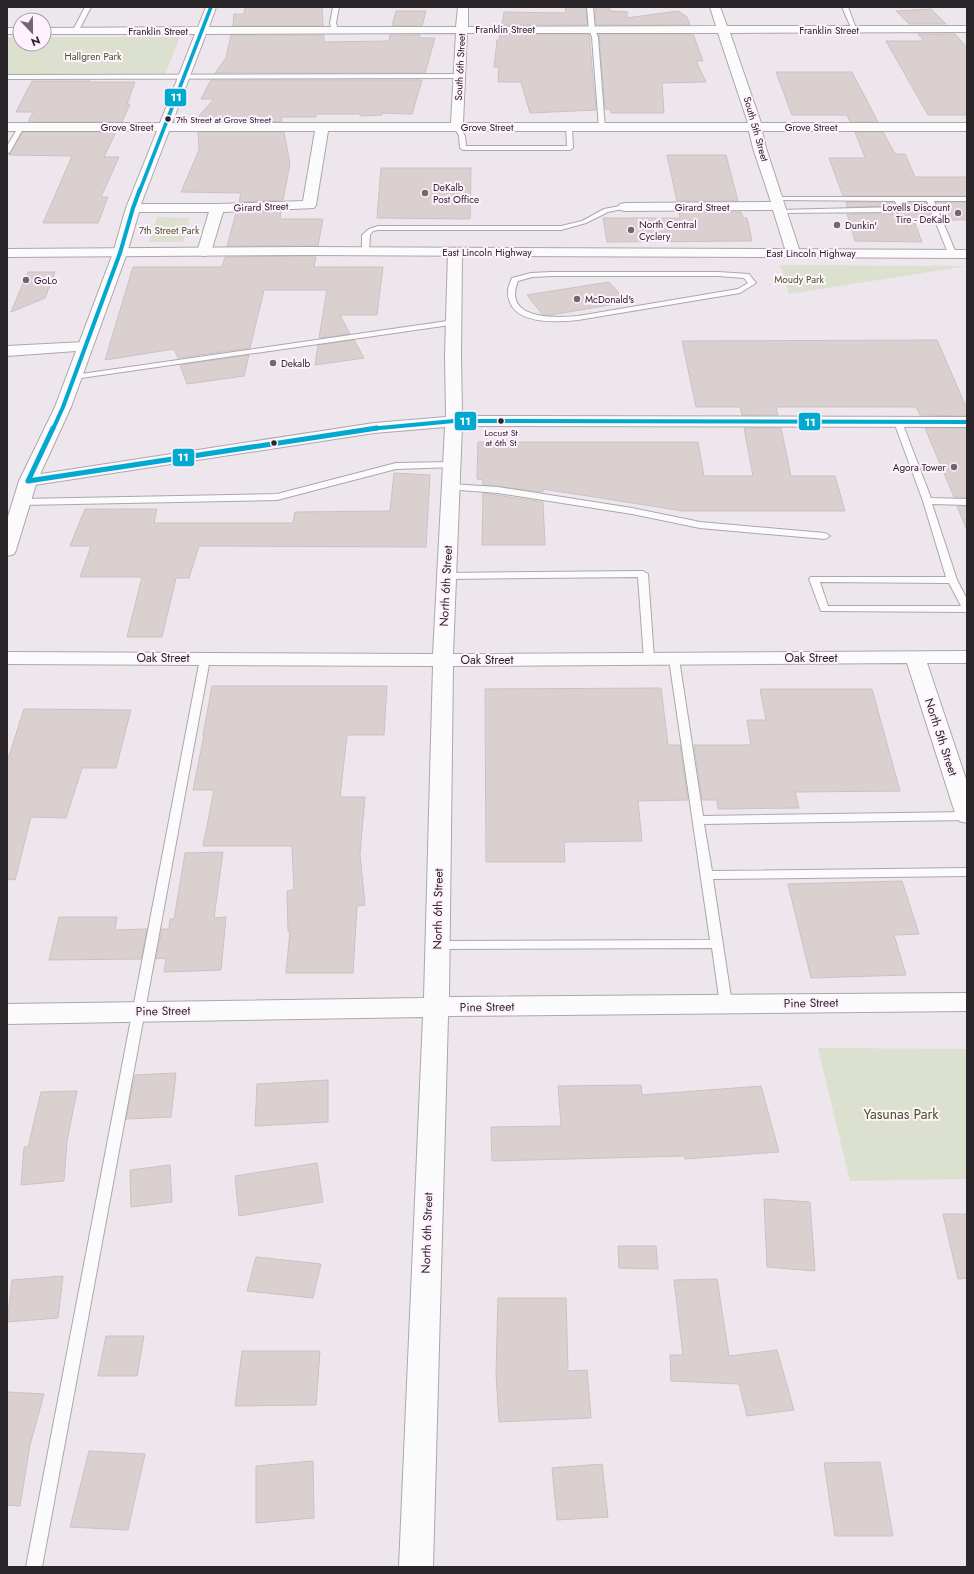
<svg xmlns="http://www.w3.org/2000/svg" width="974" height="1574" font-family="Jost,sans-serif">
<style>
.green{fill:#dbe0cf}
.building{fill:#dbd0d0;stroke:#c9c2c4}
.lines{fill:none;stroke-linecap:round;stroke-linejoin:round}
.service-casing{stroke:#ada6ac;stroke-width:2}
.minor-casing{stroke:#ada6ac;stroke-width:2}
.tertiary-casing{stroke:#ada6ac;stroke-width:2}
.primary-casing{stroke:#ada6ac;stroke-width:2}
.service{fill:#fcfbfc;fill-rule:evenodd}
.minor{fill:#fcfbfc;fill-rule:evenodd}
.tertiary{fill:#fcfbfc;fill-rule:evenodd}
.primary{fill:#fcfbfc;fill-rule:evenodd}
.bus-1-far2-casing{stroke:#fff1fe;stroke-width:5}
.bus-1-far1-casing{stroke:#fff1fe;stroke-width:6}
.bus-1-casing{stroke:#fff1fe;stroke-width:8}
.bus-1-far2{stroke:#00a9ce;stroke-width:3.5}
.bus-1-far1{stroke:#00a9ce;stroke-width:4}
.bus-1{stroke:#00a9ce;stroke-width:5}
.bus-dot{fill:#2a2529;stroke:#fff1fe;stroke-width:1.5}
.poi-dot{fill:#6f696e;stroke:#fff1fe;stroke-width:1.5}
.labels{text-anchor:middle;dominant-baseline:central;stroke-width:4;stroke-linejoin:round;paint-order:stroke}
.far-bus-label{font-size:9px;fill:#2a2529;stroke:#fff1fe;text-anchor:start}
.far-street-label{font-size:10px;fill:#2a2529;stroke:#fff1fe}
.far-park-label{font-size:10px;fill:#44581e;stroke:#fff1fe}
.far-poi-label{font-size:10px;fill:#2a2529;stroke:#fff1fe;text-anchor:start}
.street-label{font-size:12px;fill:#2a2529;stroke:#fff1fe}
.near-park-label{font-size:14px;fill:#44581e;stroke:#fff1fe}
.line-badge{stroke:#fff1fe;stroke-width:1.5}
.badge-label{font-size:11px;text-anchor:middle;font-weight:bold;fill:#fff}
</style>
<rect width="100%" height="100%" fill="#eee6ed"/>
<!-- green -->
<path class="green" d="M7,37H20V44H44V37H180L165,75H7Z
M157,217L190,218L183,242H149Z
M780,265L967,266L789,294Z
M818,1048L967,1049V1179L850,1181Z"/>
<!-- building -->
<path class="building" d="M245,7H322L323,26H233L234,14H244Z
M566,7H586L587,25H502L504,12L565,13Z
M595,7H610V11L628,12L626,18L678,11L687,17L690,25H596Z
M931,9L946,24H909L896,11Z
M396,11H426L422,26H392Z
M500,34H589L596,110L530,113L521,82H498L499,67H494L497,40H499Z
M599,34H693L703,61H696L706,82L662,83L664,113H611L610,109H605Z
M918,34H955L967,48V115H928L886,41H924Z
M231,35H324V42L389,41L390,35H420V38H435L425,73H215L226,58Z
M776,72H852L878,122H850L847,115H792Z
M211,80H422L412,114L382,113V115L360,116V114H316V117H281L282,122H198V117L214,99H201Z
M32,81H90V82H135L127,104H130L122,122H28L33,112H16Z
M23,132H116L104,157H119L101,197H108L98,223H43L72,156L9,155Z
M198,132H284L290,164L283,200L239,202L241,193L181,192L199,150Z
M855,132H883L895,154H905L915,177H967V196H843L829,158H865Z
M667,155H726L738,201H677Z
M381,168H471L470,219L377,218Z
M846,202H894L895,206L847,207Z
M904,202H926L933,220L914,221L922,242L855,241L847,214H896L905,209Z
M936,202H967V220H944Z
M281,211L280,219H323L318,246H227L236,213Z
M679,212H741L743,218H747L752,241L607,242L603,218H680Z
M309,256L316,257L314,267H383L377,315H340L350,334L319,338L327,290H264L250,348L178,358L174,349L105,360L133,267H222L225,257Z
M28,272H55L45,298L11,312Z
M609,282L627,302L551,315H545L542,314L527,295Z
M354,340L364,358L315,365L318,345Z
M937,340L967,409V416L920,415L916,407H776L778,415H742L740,407H696L682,341Z
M249,355L244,376L187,384L180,365Z
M744,428H781L791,476H835L845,511H683L543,489V492L483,485V480L477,479L478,442H698L704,476H753Z
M925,428H967V498L954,497Z
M394,473L430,475L426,547L199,546L189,578H176L162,637H127L142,577H80L91,546H70L85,509H157L154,523H293L295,512L390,511Z
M483,493L543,502L545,545H482Z
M957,506H967V528H966Z
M212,686H387L384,735H347L340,797H365L360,854L365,905L357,906L353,973H286L290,931H288L287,891L294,890L292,846H203L214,790H193L204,735H203Z
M661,688L668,745H680L688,800L638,801L642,841L564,842L565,862H486L485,689Z
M760,689H872L900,791L795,792L799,808L718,809L717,800H702L694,745H751L747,720H766Z
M24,709L131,710L116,768H82L66,818L31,817L15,880L7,879V762Z
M223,852L214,918L226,917L221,970L164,972L166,958L156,959L162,929H169L170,919H174L185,853Z
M902,881L919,934L894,935L906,975L811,978L788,884Z
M59,917H117L115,930L147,929L141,959L49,960Z
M176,1073L171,1117L126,1119L135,1075Z
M328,1080V1122L255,1126L257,1084Z
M641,1085L642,1095L761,1086L779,1152L685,1159V1156L492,1161L491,1127L561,1126L558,1086Z
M77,1091L67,1141L64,1181L21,1185L24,1147H28L41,1092Z
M317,1163L323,1202L239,1216L235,1176Z
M170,1165L172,1202L131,1207L130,1170Z
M764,1199L810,1202L815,1271L767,1267Z
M943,1214H967V1278L958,1279Z
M618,1246H656L658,1269L619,1268Z
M256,1257L321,1264L313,1298L247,1291Z
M63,1276L58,1318L7,1322L12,1280Z
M717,1279L729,1356L777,1350L794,1410L747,1416L739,1384L671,1381L670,1355H683L674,1280Z
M498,1298H566L568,1371L587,1370L591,1418L499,1422L496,1374Z
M106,1336H144L137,1376H98Z
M242,1351H320L316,1405L235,1406Z
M7,1392L44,1394L30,1445L20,1506L7,1505Z
M89,1451L145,1454L128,1530L70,1527Z
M313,1461L314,1518L256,1523V1466Z
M880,1462L893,1536H835L824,1463Z
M602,1464L608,1517L557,1520L552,1468Z"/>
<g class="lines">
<!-- service casing -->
<g class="service-casing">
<path id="service" d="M85,7H91L78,32L73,33L72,32Z
M333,7H339L336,23L338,30L335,32L332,30L330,23Z
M587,7H593L595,30L598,37L605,128L602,130L599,128L592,37L589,30Z
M842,7H848L857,31L852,30Z
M7,75L460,74L463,76L460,78L7,79Z
M457,125L459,126L465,136L466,146H567L566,128L569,126L572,128L573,148L570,150H463L460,148L459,136L454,127Z
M19,126L24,127L10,152L7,154V146Z
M777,197H967V201H934L956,253L952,255L948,253L927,201H902L904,208L896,212L781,213L778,211L779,210L897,207L895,201L775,200L774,199Z
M625,205L628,207L627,208L608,212L586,223L561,230H378L373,231L370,235L369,253H366L362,251V235L369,229L378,226H561L582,221L604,209Z
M551,272H718L749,274L756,283L740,293L578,320C559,322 518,325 510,302C506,293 508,287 512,278L531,273ZM551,276H718L744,278L748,283L738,289L578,316C555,318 502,320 518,281L532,277Z
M454,320L458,322L457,324L74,379L70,377L74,375Z
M898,419L902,422L931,498L967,499V505L932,504L957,580L967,599V612L821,611L809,579L811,577H946L923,501L894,422ZM820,582L949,583L961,606H828Z
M452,462L456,465L455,467L396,469L277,500L22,505L18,502L22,499L277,494L396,463Z
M450,484L498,487L632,508L700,522L825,533L830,536L825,539L700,528L632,514L498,493L447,489L446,487Z
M643,571L648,574L654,659L649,662L644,659L638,577L446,579L441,576L446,573Z
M205,656L210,659L42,1567H26L200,659Z
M674,656L679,659L703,816L967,812V820L704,824L712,871L967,868V876L713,879L732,1004L730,1007L726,1009L722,1007L720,1004L712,948L437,949L433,948L431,945L433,942L437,941L710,940L669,659Z"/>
</g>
<!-- minor casing -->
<g class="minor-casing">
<path id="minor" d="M206,7H216L209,27H456L458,7H468V27L716,26L710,7H720L727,26H967V32L730,33L761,123H967V131H762L766,148L800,252L798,255L793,256L788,255L786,252L773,210L625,211L620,210L618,207L620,204L625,203L771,202L753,148L749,131H328L316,205L314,208L223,212L211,252L209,255L204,256L199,255L197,252L209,212H139L127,253L125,256L120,257L115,256L113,253L126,208L157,131H7V123H160L195,34H44V28L198,27ZM456,33L451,123H172L206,34ZM467,33H718L748,123H463ZM169,131H315L303,201L217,204H141Z
M7,28H20V34H7Z
M455,248L460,249L462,252L461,356L462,416L967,417V427L462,426L453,654L967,651V663H927L967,782V823L959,821L956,816L907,663L453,666L449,997L967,993V1011L448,1016L433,1567H399L423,1017L7,1024V1004L424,998L433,666L7,664V652L433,654L445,427L374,433L28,486L22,485L19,481L22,477L28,476L374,423L446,417L445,356L448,252L450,249Z
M84,342L90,344L92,347L90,350L7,356V346Z"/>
</g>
<!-- tertiary casing -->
<g class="tertiary-casing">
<path id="tertiary" d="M120,249L125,250L127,253L71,407L37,481L16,550L14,554L7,556V520L19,481L55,407L113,253L115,250Z"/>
</g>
<!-- primary casing -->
<g class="primary-casing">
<path id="primary" d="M309,247L967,250V258L309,255L7,257V249Z"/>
</g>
<!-- service -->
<use href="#service" class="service"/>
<!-- minor -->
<use href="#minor" class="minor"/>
<!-- tertiary -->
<use href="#tertiary" class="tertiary"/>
<!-- primary -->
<use href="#primary" class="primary"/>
<!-- bus-1-far2 casing -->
<g class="bus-1-far2-casing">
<path id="bus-1-far2" d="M140,190L211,7"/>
</g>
<!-- bus-1-far1 casing -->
<g class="bus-1-far1-casing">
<path id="bus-1-far1" d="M53,429L63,407L120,253L133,208L140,189
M369,429L454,421L967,422"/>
</g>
<!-- bus-1 casing -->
<g class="bus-1-casing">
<path id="bus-1" d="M28,481L377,428
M28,481L53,428"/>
</g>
<!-- bus-1-far2 -->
<use href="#bus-1-far2" class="bus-1-far2"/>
<!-- bus-1-far1 -->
<use href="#bus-1-far1" class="bus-1-far1"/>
<!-- bus-1 -->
<use href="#bus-1" class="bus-1"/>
</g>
<!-- markers -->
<g class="bus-dot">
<circle cx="168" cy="119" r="3.5"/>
<circle cx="501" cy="421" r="3.5"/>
<circle cx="274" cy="443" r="3.5"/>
</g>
<g class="poi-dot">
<circle cx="425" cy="193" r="4"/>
<circle cx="958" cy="213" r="4"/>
<circle cx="837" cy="225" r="4"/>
<circle cx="631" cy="230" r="4"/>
<circle cx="26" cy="280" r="4"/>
<circle cx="577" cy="299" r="4"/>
<circle cx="273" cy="363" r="4"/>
<circle cx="954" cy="467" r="4"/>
</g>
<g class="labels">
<!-- far-bus labels -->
<g class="far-bus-label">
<text x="176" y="119">7th Street at Grove Street</text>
<text x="501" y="432" text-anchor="middle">Locust St<tspan x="501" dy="10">at 6th St</tspan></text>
</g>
<!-- far-street labels -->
<g class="far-street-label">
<text x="505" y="29">Franklin Street</text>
<text x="829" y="30">Franklin Street</text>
<text x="158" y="31">Franklin Street</text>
<text transform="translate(460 67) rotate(-87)">South 6th Street</text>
<text x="127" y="127">Grove Street</text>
<text x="487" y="127">Grove Street</text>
<text x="811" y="127">Grove Street</text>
<text transform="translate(756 129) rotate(74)">South 5th Street</text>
<text transform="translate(261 207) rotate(-2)">Girard Street</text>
<text x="702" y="207">Girard Street</text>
<text x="487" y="252">East Lincoln Highway</text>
<text x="811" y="253">East Lincoln Highway</text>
</g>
<!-- far-park labels -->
<g class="far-park-label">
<text x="93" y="56">Hallgren Park</text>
<text x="169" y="230">7th Street Park</text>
<text x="799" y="279">Moudy Park</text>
</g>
<!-- far-poi labels -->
<g class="far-poi-label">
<text x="433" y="187">DeKalb<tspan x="433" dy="12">Post Office</tspan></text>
<text x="950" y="207" text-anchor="end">Lovells Discount<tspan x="950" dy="12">Tire - DeKalb</tspan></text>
<text x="639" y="224">North Central<tspan x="639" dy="12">Cyclery</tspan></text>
<text x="845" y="225">Dunkin'</text>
<text x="34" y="280">GoLo</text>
<text x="585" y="299">McDonald's</text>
<text x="281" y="363">Dekalb</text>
<text x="946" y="467" text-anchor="end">Agora Tower</text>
</g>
<!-- street labels -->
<g class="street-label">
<text transform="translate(446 586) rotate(-87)">North 6th Street</text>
<text x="163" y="658">Oak Street</text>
<text x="811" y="658">Oak Street</text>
<text x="487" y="660">Oak Street</text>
<text transform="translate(941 737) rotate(72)">North 5th Street</text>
<text transform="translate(438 909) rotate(-89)">North 6th Street</text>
<text transform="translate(811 1003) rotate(-1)">Pine Street</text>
<text transform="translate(487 1007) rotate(-1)">Pine Street</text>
<text transform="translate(163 1011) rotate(-1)">Pine Street</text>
<text transform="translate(427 1233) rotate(-88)">North 6th Street</text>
</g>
<!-- near-park labels -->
<g class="near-park-label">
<text x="901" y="1114">Yasunas Park</text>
</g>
</g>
<g class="line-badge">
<rect x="164" y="88" width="23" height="19" rx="4" fill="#00a9ce"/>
<rect x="454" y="411" width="23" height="20" rx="4" fill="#00a9ce"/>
<rect x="798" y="412" width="23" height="19" rx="4" fill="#00a9ce"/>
<rect x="172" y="448" width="23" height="19" rx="4" fill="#00a9ce"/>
</g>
<g class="badge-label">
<text x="176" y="101">11</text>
<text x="465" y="425">11</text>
<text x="810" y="426">11</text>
<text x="183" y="461">11</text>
</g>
<!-- border -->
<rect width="974" height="1574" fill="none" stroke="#2a2529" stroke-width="16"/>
<!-- north arrow -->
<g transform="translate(32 32) rotate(158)"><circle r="19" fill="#fff1fe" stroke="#aa9fa9"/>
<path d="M0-3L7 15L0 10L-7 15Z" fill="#6f696e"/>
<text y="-6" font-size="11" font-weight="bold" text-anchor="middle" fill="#2a2529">N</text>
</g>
</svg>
